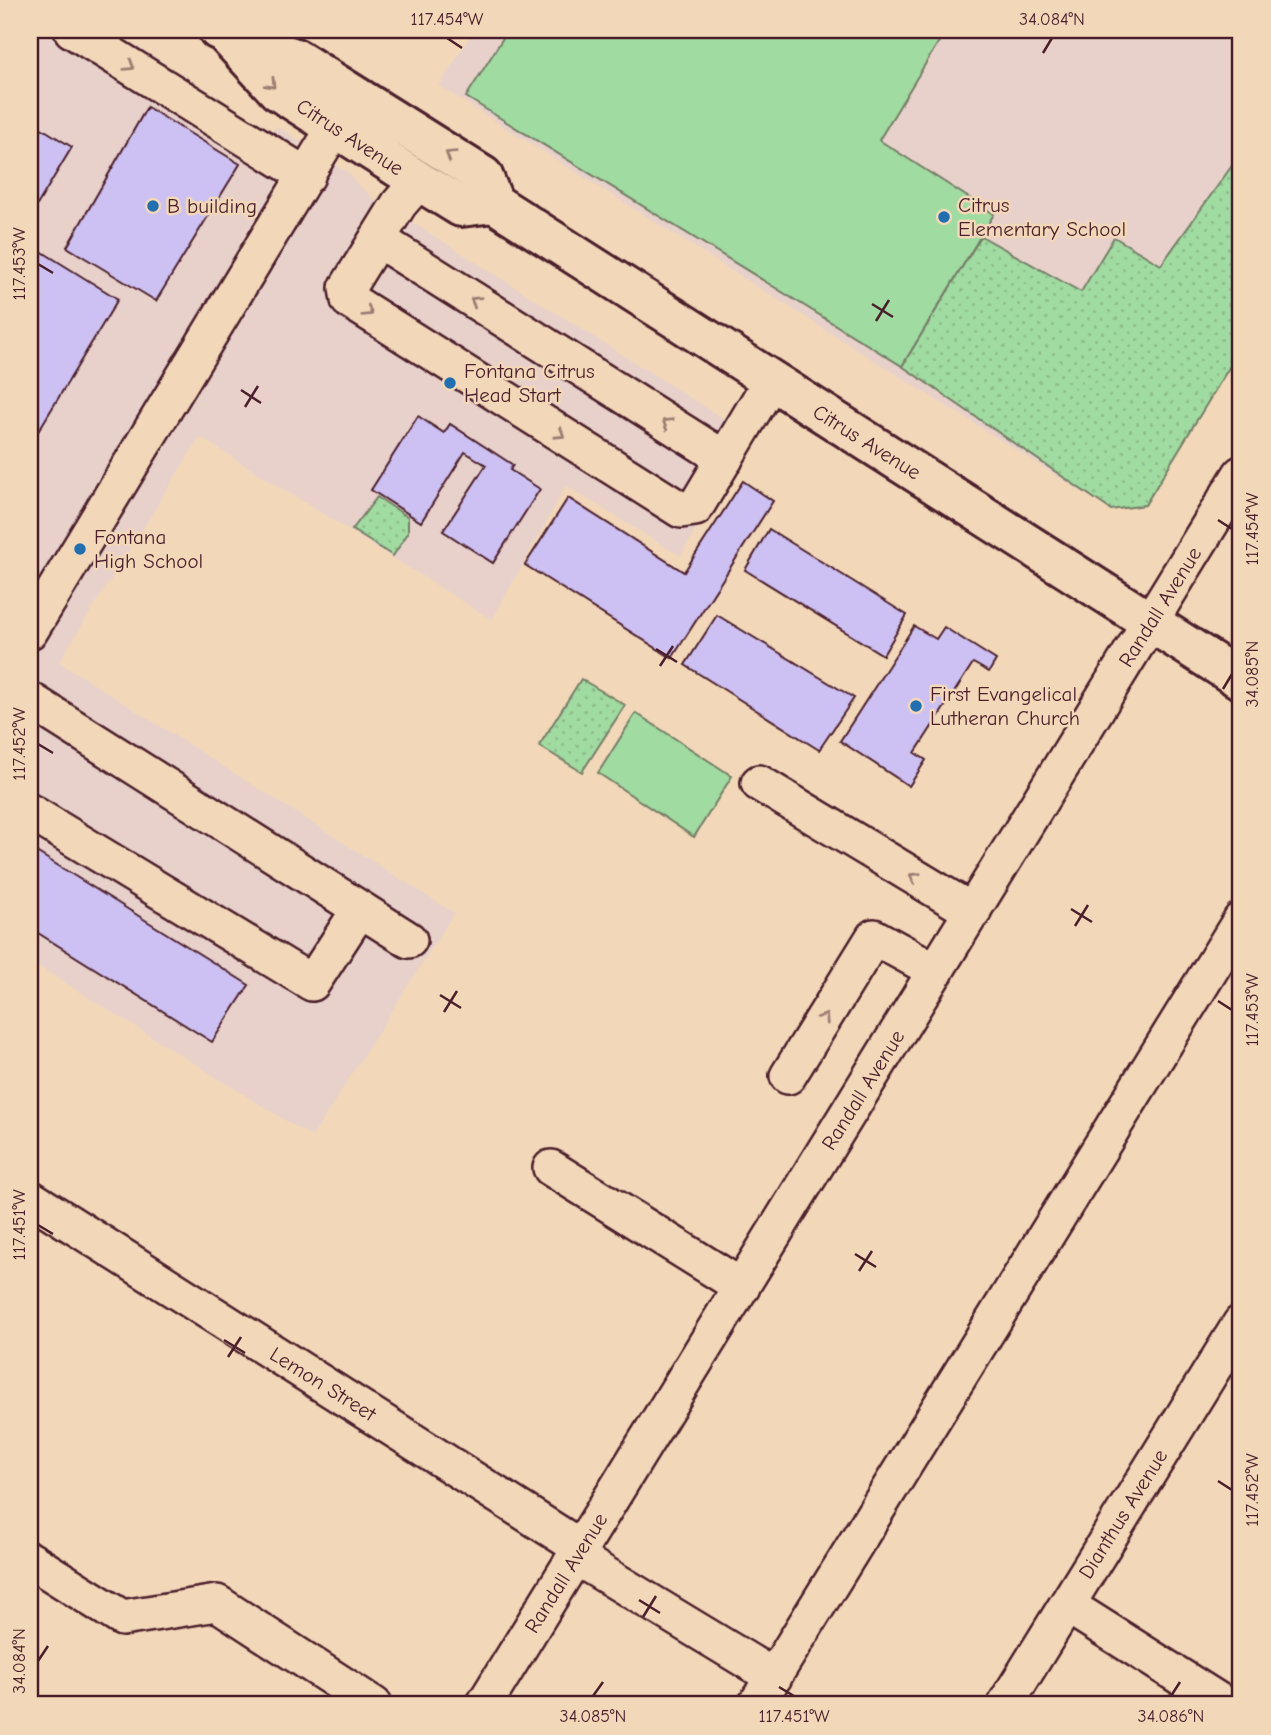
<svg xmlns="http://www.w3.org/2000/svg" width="1271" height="1735" font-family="'Comic Neue',sans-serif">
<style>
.built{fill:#e7d1ca}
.grass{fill:url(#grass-dots);stroke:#757d66;stroke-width:2}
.garden{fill:#a0dba1;stroke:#757d66;stroke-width:2}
.building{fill:#cdc0f2;stroke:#4a1f2b;stroke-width:2}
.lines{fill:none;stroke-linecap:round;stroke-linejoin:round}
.minor-casing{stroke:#4a1f2b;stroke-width:40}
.major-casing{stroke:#4a1f2b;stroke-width:44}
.minor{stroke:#f2d8b9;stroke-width:35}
.major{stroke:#f2d8b9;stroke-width:38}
.oneway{stroke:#9e7c72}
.ticks{fill:none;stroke:#4a1f2b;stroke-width:2.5}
.poi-dot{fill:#1f6fb2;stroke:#f2d8b9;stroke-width:2.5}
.labels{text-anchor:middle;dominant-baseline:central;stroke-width:5;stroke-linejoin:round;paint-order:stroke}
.street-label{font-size:21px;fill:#4a1f2b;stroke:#f2d8b9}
.poi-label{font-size:21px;fill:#4a1f2b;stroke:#f2d8b9;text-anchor:start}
.neatline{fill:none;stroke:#4a1f2b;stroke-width:2.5}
.ticks-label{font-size:18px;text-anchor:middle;fill:#4a1f2b}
</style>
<defs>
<pattern id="grass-dots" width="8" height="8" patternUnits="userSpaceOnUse" patternTransform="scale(1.75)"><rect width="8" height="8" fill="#a0dba1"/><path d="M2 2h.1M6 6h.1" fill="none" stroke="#8bbc8b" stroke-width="1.8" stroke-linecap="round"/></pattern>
</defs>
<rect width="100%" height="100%" fill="#f2d8b9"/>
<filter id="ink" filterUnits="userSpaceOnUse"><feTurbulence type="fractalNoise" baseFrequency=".0143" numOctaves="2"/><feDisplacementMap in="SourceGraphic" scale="14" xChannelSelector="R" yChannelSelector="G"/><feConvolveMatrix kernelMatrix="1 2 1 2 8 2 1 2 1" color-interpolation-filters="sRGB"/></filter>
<g filter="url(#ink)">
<!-- built -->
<path class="built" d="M30,30H111L271,130L278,127L350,174L353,180L371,196L754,438L680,556L566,486L492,620L200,437L59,662L454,913L312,1137L30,961Z
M474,30H1241V348L1145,505L1111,510L439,86Z"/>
<!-- grass -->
<path class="grass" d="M1241,153V348L1145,505L1111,510L902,366L981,236L1081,292L1114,237L1161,265Z
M377,497L408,517V533L393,556L352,530Z
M581,679L625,705L582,772L539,746Z"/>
<!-- garden -->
<path class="garden" d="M508,30H946L879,140L994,214L902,366L466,97Z
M636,713L732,776L694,837L598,773Z"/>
<!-- building -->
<path class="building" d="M147,107L240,164L156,301L67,247Z
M30,121L72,147L30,217Z
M36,248L118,299L30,445V257Z
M418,416L444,433L450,424L513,465L510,470L540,489L493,563L443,531L486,465L465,452L421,522L371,490Z
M743,481L773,501L672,658L525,565L568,498L684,572Z
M769,529L907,615L883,655L745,570Z
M717,615L854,698L819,750L685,665Z
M914,626L936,639L944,627L996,660L989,672L973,663L915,753L926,760L909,786L840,741Z
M30,848L249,985L212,1042L30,928Z"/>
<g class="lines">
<!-- minor casing -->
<g class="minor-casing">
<path id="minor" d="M72,30L307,176
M419,181L399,204L347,288L349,300L681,510L695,508L771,381
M377,239L725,459
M30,631L335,127
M30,700L409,940
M759,783L973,912
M30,812L312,983L360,909
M788,1076L874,937L936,971
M551,1168L742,1287
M30,1198L581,1548
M576,1557L774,1677
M30,1560L122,1618L217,1603L374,1705
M1067,1605L1225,1705
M484,1705L1241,474
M756,1705L1241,920
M1005,1705L1241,1323"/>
</g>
<!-- major casing -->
<g class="major-casing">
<path id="major" d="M218,30L295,58L483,176L494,203L1241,680
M228,37L278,91L419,181L461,207L494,203"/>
</g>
<!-- minor -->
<use href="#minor" class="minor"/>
<!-- major -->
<use href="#major" class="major"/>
</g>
<!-- one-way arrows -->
<defs><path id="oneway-chevron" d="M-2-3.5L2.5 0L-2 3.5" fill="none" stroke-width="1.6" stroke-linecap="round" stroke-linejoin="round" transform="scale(1.75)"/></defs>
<g class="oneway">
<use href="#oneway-chevron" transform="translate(130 66) rotate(32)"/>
<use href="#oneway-chevron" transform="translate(271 84) rotate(46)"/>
<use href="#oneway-chevron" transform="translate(450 155) rotate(-148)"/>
<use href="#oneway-chevron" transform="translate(475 301) rotate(-148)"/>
<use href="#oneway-chevron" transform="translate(368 312) rotate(32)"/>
<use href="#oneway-chevron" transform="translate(667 423) rotate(-148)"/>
<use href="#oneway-chevron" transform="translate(560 434) rotate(33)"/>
<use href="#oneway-chevron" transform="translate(914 877) rotate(-149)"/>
<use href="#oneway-chevron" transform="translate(824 1018) rotate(-58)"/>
</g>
</g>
<!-- ticks -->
<path class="ticks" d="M447,38L462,48M1043,53L1052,38M38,264L53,273M872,304L893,317M876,321L889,300M241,390L261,403M245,407L258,386M1218,520L1232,529M656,649L677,662M660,666L673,646M1223,689L1232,674M38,744L53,753M1071,909L1092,922M1075,926L1088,905M440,995L461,1008M1218,1001L1232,1010M444,1012L457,991M38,1225L53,1234M855,1254L876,1267M859,1271L872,1251M224,1340L245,1353M228,1357L241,1337M1218,1481L1232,1490M639,1600L660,1613M643,1617L656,1596M38,1661L48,1646M779,1687L794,1696M593,1696L603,1682M1171,1696L1180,1682"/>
<!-- markers -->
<g class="poi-dot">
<circle cx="153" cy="206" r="7"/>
<circle cx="944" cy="217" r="7"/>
<circle cx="450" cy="383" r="7"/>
<circle cx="80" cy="549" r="7"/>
<circle cx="916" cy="706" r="7"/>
</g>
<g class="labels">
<!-- street labels -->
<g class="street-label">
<text transform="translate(350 137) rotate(33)">Citrus Avenue</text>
<text transform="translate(867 442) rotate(32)">Citrus Avenue</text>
<text transform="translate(1160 607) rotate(-58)">Randall Avenue</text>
<text transform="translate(863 1090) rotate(-58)">Randall Avenue</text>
<text transform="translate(323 1384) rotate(32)">Lemon Street</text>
<text transform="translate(1123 1514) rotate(-58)">Dianthus Avenue</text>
<text transform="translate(566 1573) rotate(-58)">Randall Avenue</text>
</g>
<!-- poi labels -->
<g class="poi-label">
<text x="958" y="205">Citrus<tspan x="958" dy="24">Elementary School</tspan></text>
<text x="167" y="206">B building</text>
<text x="464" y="371">Fontana Citrus<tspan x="464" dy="24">Head Start</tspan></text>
<text x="94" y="537">Fontana<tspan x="94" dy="24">High School</tspan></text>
<text x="930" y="694">First Evangelical<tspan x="930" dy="24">Lutheran Church</tspan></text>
</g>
</g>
<!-- margin -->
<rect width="1271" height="1735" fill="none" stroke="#f2d8b9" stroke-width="77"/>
<rect x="38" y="38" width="1194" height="1658" class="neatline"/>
<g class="ticks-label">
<text x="447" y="25">117.454°W</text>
<text x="1052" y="25">34.084°N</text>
<text transform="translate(19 264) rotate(-90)" y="6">117.453°W</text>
<text transform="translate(1252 529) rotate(-90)" y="6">117.454°W</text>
<text transform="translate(1252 674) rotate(-90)" y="6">34.085°N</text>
<text transform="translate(19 744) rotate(-90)" y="6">117.452°W</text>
<text transform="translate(1252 1010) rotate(-90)" y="6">117.453°W</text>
<text transform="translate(19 1225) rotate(-90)" y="6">117.451°W</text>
<text transform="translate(1252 1490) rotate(-90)" y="6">117.452°W</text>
<text transform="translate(19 1661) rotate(-90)" y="6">34.084°N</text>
<text x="593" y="1722">34.085°N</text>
<text x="794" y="1722">117.451°W</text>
<text x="1171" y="1722">34.086°N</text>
</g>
</svg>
